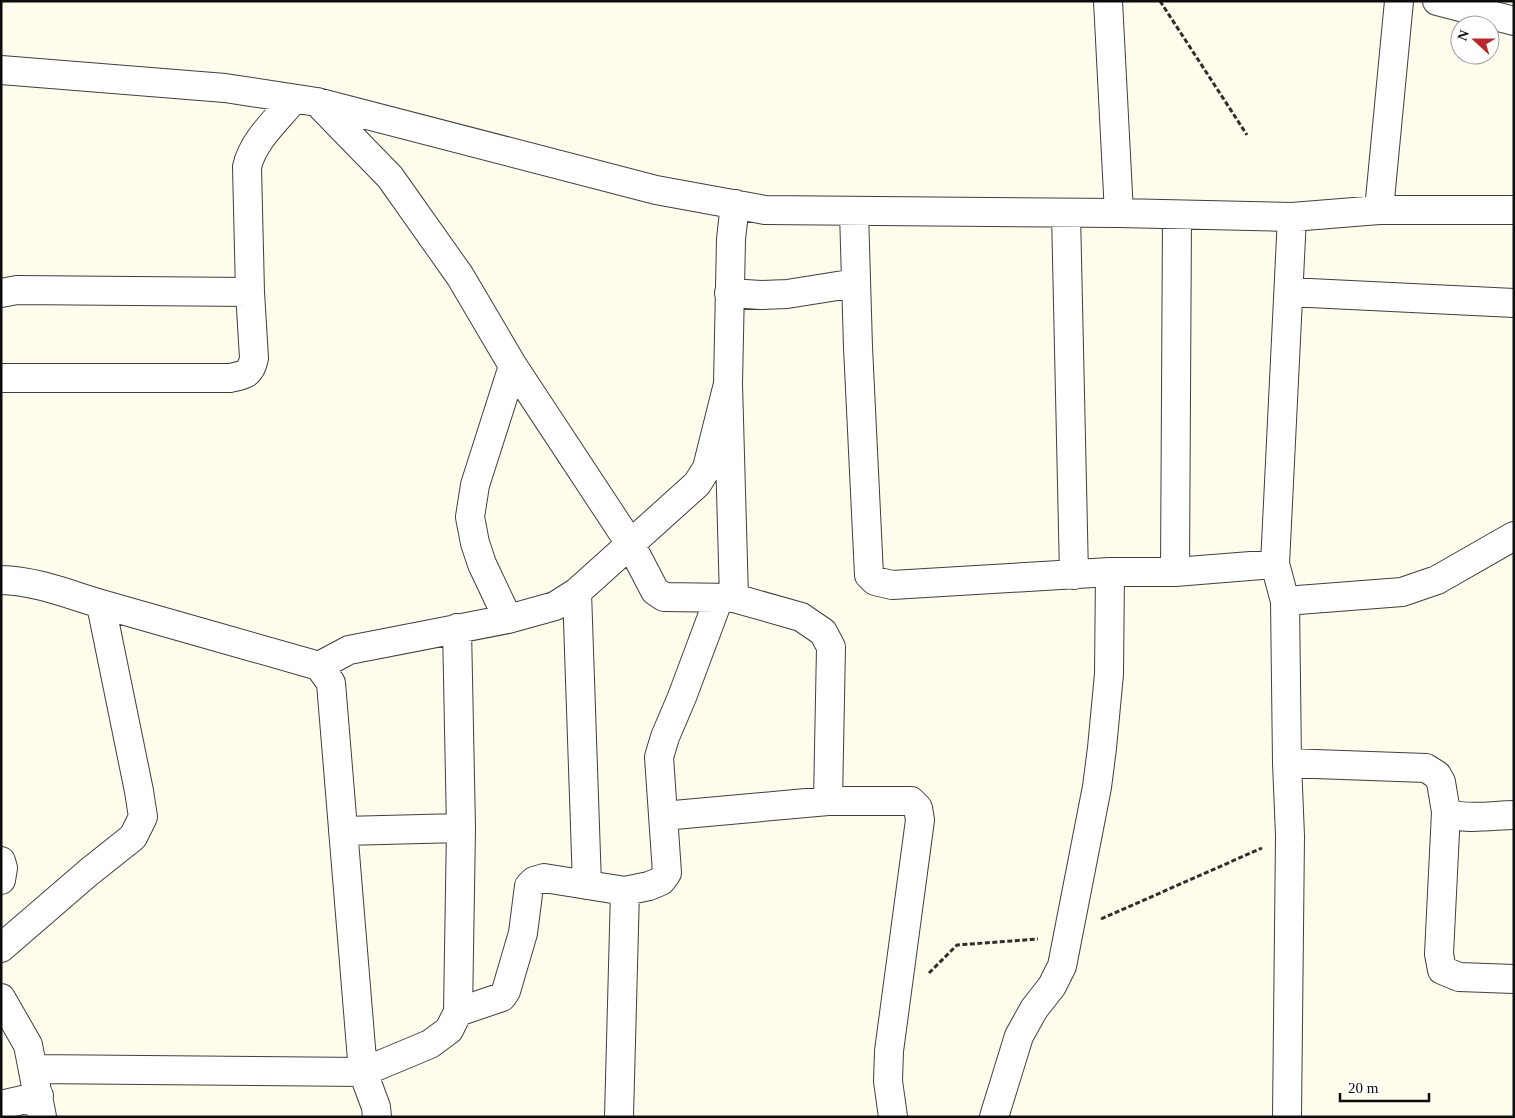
<svg xmlns="http://www.w3.org/2000/svg" width="1515" height="1118" font-family="'Times New Roman',serif">
<style>
.lines{fill:none;stroke-linecap:round;stroke-linejoin:round}
.minor-casing{stroke:#3f3f3f;stroke-width:30}
.path{stroke:#2e2e2e;stroke-width:3;stroke-dasharray:5 2.5;stroke-linecap:butt}
.minor{stroke:#fff;stroke-width:28}
</style>
<rect width="100%" height="100%" fill="#fffcec"/>
<g class="lines">
<!-- minor casing -->
<g class="minor-casing">
<path id="minor" d="M1108,1L1119,213
M1437,1L1514,21
M1,70L225,88L317,102L656,190L765,210L1119,213L1292,217L1379,210H1514
M317,102L390,177L460,276L513,366L631,545L655,591L664,597L734,598L801,617L823,632L831,647L828,801
M1379,210L1399,1
M854,212L858,347L869,575L875,581L892,585L1110,572H1175L1275,564
M1066,213L1074,575
M1289,292L1514,303
M1,293L17,290L250,292
M729,293L761,295L787,294L856,283
M1,378H230C245,375 251,374 254,358L250,292L247,167C253,140 278,119 294,99
M1175,572L1177,215
M1,580C39,581 72,596 108,606C178,626 249,646 319,666L331,683L363,1072L376,1107L377,1117
M577,592L587,885
M734,598L728,384L731,239L735,204
M1285,601L1402,592L1437,580L1514,536
M508,619L482,564L475,543L470,517L475,485L513,366
M319,666L349,650L508,619L555,606L577,592L697,484L707,468L728,384
M1287,763L1426,768L1437,775L1441,782L1446,812C1462,821 1495,815 1514,815
M1446,812L1439,954L1442,970L1459,977L1514,979
M663,816L828,801H911L918,808L920,820L889,1051L888,1081L893,1117
M343,831L461,828
M1,861L3,868L1,880
M1,948L89,872L133,837L143,817L139,791L101,605
M1,998L28,1045L42,1117
M458,1012L502,997L506,991L523,933L529,886L534,881L544,878L625,891L649,886L661,881L667,873L659,757L665,737L682,697L719,598
M33,1069L363,1072L430,1044L449,1030L458,1012L461,828L457,628
M1,1105L39,1096
M619,1117L625,891
M994,1117L1019,1036L1034,1009L1052,986L1062,966L1097,787L1102,748L1109,674L1110,572
M1287,1117L1290,836L1287,763L1285,601L1275,564L1292,217"/>
</g>
<!-- path -->
<path class="path" d="M1160,1L1247,135
M1101,919L1262,848
M929,973L957,945L1038,939"/>
<!-- minor -->
<use href="#minor" class="minor"/>
</g>
<!-- border -->
<rect width="1515" height="1118" fill="none" stroke="#0c0c0c" stroke-width="5"/>
<!-- north arrow -->
<g transform="translate(1475 40) rotate(291)"><circle r="24" fill="#ffffff" stroke="#9e9e9e"/>
<path d="M0-4L9 19L0 12L-9 19Z" fill="#bb2628"/>
<text y="-8" font-size="14" font-weight="bold" text-anchor="middle" fill="#0c0c0c">N</text>
</g>
<!-- scale -->
<path d="M1340 1093v8h89v-8" fill="none" stroke="#0c0c0c" stroke-width="2.5"/>
<text x="1348" y="1093" font-size="15" fill="#0c0c0c" stroke="#ffffff" stroke-width="4" paint-order="stroke">20 m</text>
</svg>
